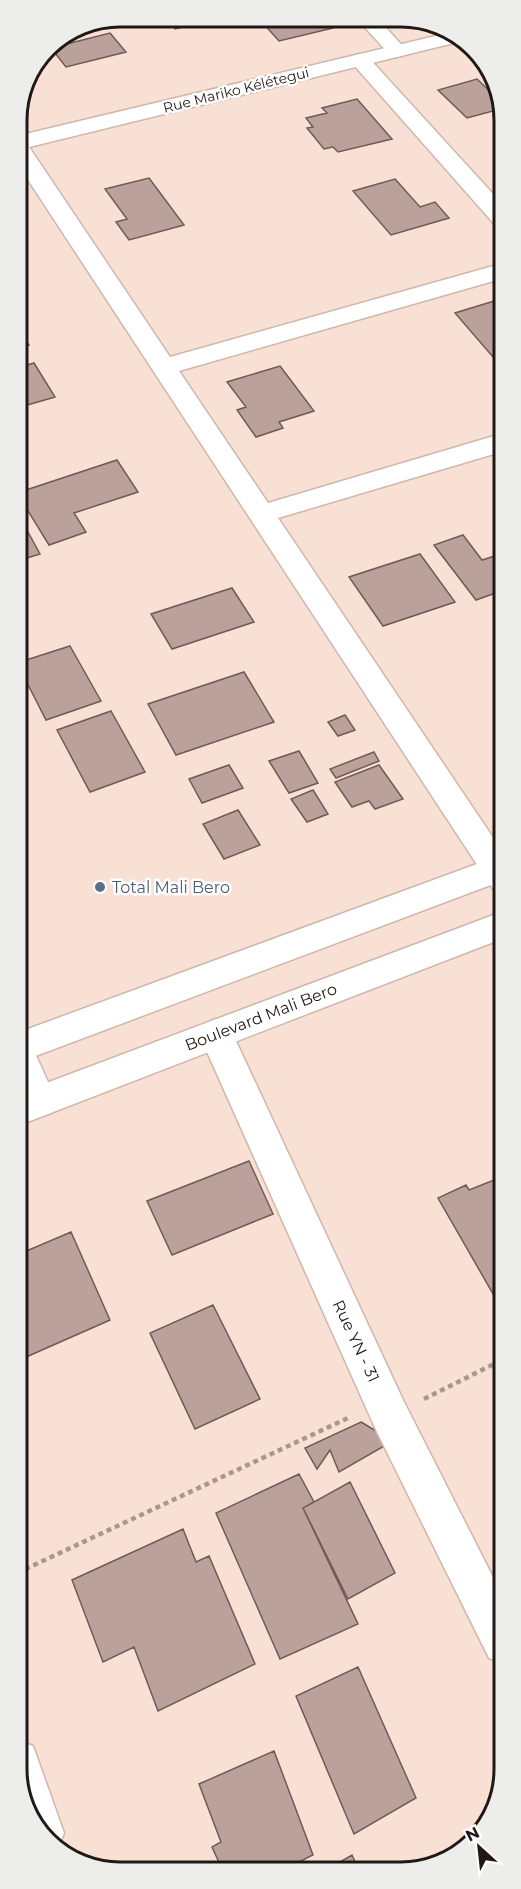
<svg xmlns="http://www.w3.org/2000/svg" width="521" height="1889" font-family="Montserrat,sans-serif">
<style>
.building{fill:#bba19c;stroke:#715a55;stroke-width:1.5}
.lines{fill:none;stroke-linecap:round;stroke-linejoin:round}
.street-casing{stroke:#ceb7ab;stroke-width:3}
.secondary-casing{stroke:#ceb7ab;stroke-width:3}
.primary-casing{stroke:#ceb7ab;stroke-width:3}
.path{stroke:#a9978e;stroke-width:4.5;stroke-dasharray:5 4;stroke-linecap:butt}
.street{fill:#fff;fill-rule:evenodd}
.secondary{fill:#fff;fill-rule:evenodd}
.primary{fill:#fff;fill-rule:evenodd}
.service-dot{fill:#5c6f8a;stroke:#fff;stroke-width:2}
.labels{text-anchor:middle;dominant-baseline:central;stroke-width:5;stroke-linejoin:round;paint-order:stroke}
.far-street-label{font-size:14px;fill:#201814;stroke:#fff}
.service-label{font-size:16px;fill:#4e5e75;stroke:#fff;text-anchor:start}
.street-label{font-size:16px;fill:#201814;stroke:#fff}
.rim{fill:none;stroke:#201814;stroke-width:3}
</style>
<rect width="100%" height="100%" fill="#f8e0d4"/>
<!-- building -->
<path class="building" d="M327,21L333,28L279,41L262,22Z
M171,23H201L175,29Z
M110,33L126,52L66,67L51,48Z
M477,79L502,103L504,108L467,118L438,90Z
M357,99L392,139L338,152L333,147L324,149L307,128L313,127L306,118L327,113L322,108Z
M149,178L184,225L129,240L116,222L127,219L105,189Z
M395,179L420,207L435,202L449,218L391,235L353,191Z
M504,298V354L493,357L455,313Z
M17,326L29,345L17,349Z
M34,363L55,397L17,408V368Z
M280,366L314,411L279,422L283,428L256,437L237,410L246,407L227,382Z
M117,460L138,492L74,513L86,532L49,545L17,493Z
M17,512L40,554L17,561Z
M463,535L482,560L504,553V590L476,600L434,545Z
M420,554L455,602L383,626L349,577Z
M232,588L254,622L172,649L151,614Z
M70,646L101,701L46,720L17,663Z
M244,672L274,722L176,755L148,704Z
M111,711L145,772L90,792L57,730Z
M345,715L355,730L338,736L328,722Z
M299,751L318,783L289,793L269,761Z
M374,752L379,761L336,778L330,769Z
M229,765L243,788L202,803L189,779Z
M379,765L403,799L375,809L369,801L352,807L335,782Z
M313,790L328,814L307,822L291,799Z
M238,810L260,845L224,859L203,824Z
M249,1161L273,1214L172,1255L147,1201Z
M504,1176V1313L438,1198L466,1185L469,1190Z
M71,1232L110,1320L17,1361V1255Z
M213,1305L260,1399L195,1429L150,1333Z
M361,1422L393,1441L339,1472L330,1450L317,1469L305,1448Z
M299,1474L314,1502L303,1508L358,1624L280,1659L216,1513Z
M350,1482L395,1573L348,1599L303,1508Z
M183,1529L196,1562L209,1556L255,1664L158,1711L134,1647L103,1662L72,1580Z
M358,1667L416,1798L354,1834L296,1696Z
M274,1751L313,1855L281,1871H223L212,1847L221,1842L199,1784Z
M352,1855L359,1871H324Z"/>
<g class="lines">
<!-- street casing -->
<g class="street-casing">
<path id="street" d="M359,21H380L407,51L404,55L397,57L390,55Z
M360,54L367,56L504,206V228L496,226L353,64L349,60L353,56Z
M17,139L25,141L170,357L504,263V278L179,371L268,503L504,433V451L278,518L504,854V893L493,889L17,163Z
M216,1019L228,1024L404,1402L504,1599V1664L489,1658L376,1430L199,1034L204,1024Z
M17,1036L29,1040L57,1102L51,1113L39,1117L27,1113L17,1092Z
M17,1740L33,1746L64,1833L58,1848L47,1842L17,1783Z"/>
</g>
<!-- secondary casing -->
<g class="secondary-casing">
<path id="secondary" d="M448,33L462,41L17,150V136Z"/>
</g>
<!-- primary casing -->
<g class="primary-casing">
<path id="primary" d="M504,854V880L17,1063V1033Z
M504,911V938L17,1126V1094Z"/>
</g>
<!-- path -->
<path class="path" d="M424,1399L504,1359
M17,1573L348,1418"/>
<!-- street -->
<use href="#street" class="street"/>
<!-- secondary -->
<use href="#secondary" class="secondary"/>
<!-- primary -->
<use href="#primary" class="primary"/>
</g>
<!-- markers -->
<circle class="service-dot" cx="100" cy="887" r="6"/>
<g class="labels">
<!-- far-street labels -->
<g class="far-street-label">
<text transform="translate(236 90) rotate(-14)">Rue Mariko Kélétegui</text>
</g>
<!-- service labels -->
<g class="service-label">
<text x="112" y="887">Total Mali Bero</text>
</g>
<!-- street labels -->
<g class="street-label">
<text transform="translate(261 1017) rotate(-21)">Boulevard Mali Bero</text>
<text transform="translate(356 1341) rotate(65)">Rue YN - 31</text>
</g>
</g>
<!-- crop -->
<path d="M0 0H521V1889H0ZM120 27H401A93 93 0 0 1 494 120V1769A93 93 0 0 1 401 1862H120A93 93 0 0 1 27 1769V120A93 93 0 0 1 120 27Z" fill="#ededec" fill-rule="evenodd"/>
<path class="rim" d="M120 27H401A93 93 0 0 1 494 120V1769A93 93 0 0 1 401 1862H120A93 93 0 0 1 27 1769V120A93 93 0 0 1 120 27Z"/>
<!-- north arrow -->
<g transform="translate(479 1847) rotate(333)" stroke="#ffffff" stroke-width="4.5" paint-order="stroke">
<path d="M0-4.5L10 22L0 15L-10 22Z" fill="#201814"/>
<text y="-9" font-size="16" font-weight="bold" text-anchor="middle" fill="#201814">N</text>
</g>
</svg>
